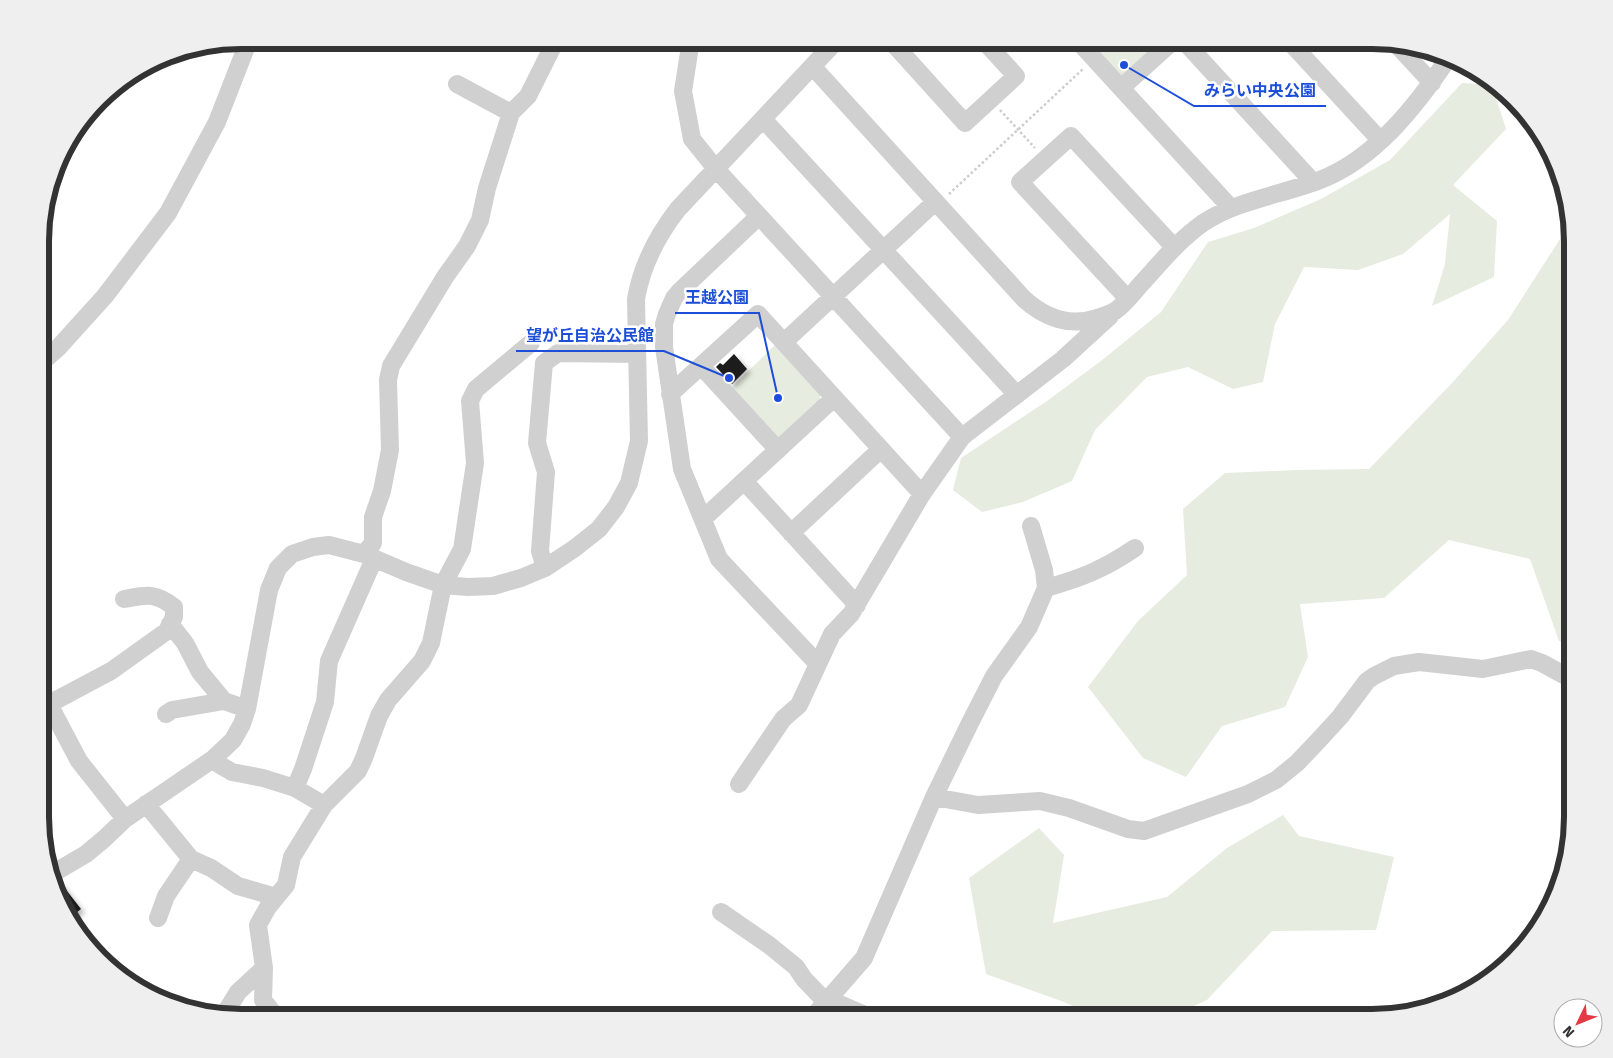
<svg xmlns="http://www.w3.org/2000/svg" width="1613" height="1058" font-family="'Fira Sans','Noto Sans JP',sans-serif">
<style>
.green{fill:#e6ecdf}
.building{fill:#1a1a1a;filter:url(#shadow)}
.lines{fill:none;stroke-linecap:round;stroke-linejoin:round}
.path{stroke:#cdcdcd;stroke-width:2.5;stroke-dasharray:2.5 2.5;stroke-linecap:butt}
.minor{stroke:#d0d0d0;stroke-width:18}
.rim{fill:none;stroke:#333;stroke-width:6}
.leader{fill:none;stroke:#1d4ed8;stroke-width:2}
.callout-dot{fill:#1d4ed8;stroke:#fff;stroke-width:2}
.callout-label{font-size:16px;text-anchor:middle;font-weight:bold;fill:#1d4ed8;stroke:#fff;stroke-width:5;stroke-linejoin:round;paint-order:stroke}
</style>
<defs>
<filter id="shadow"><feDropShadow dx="4" dy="4" stdDeviation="2.5" flood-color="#0004"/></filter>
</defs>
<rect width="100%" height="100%" fill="#fff"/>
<!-- green -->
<path class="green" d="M1086,40H1167L1128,75H1118Z
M1462,83L1492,85L1506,129L1453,185L1497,221L1494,277L1432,306L1445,264L1450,214L1403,254L1358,270L1304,267L1275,324L1263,382L1233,389L1188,367L1147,377L1095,430L1072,481L1023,502L982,512L953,490L961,458L1047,401L1101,361L1161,312L1208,242L1254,228L1321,199L1390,160Z
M1571,222L1573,228V643L1559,641L1530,559L1449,540L1384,598L1300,604L1308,657L1285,707L1222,726L1186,777L1143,758L1088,687L1138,621L1187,575L1183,509L1225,473L1297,470L1369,469L1452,383L1508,320Z
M776,344L820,393V403L776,443L729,390Z
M1283,815L1299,836L1394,857L1376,930L1272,931L1207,1000L1167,1018H1099L1064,1002L986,974L969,878L1039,828L1064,855L1053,923L1167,897L1227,848Z"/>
<!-- building -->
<path class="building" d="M734,354L747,369L732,384L716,367L720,363L723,365Z
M60,882L81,909L68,919L55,884Z"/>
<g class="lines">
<!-- path -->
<path class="path" d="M1105,49L1110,45
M1000,110L1035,148
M949,194L1084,68"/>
<!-- minor -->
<path class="minor" d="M691,40L683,91L692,139L716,169L962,437
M890,40L965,123L1016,76L983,40
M1077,40L1231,208
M1183,40L1313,182
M1288,40L1380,140
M1396,44L1432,83
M813,67L1024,299C1045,318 1070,327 1097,318C1103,316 1110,314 1115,311C1125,304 1133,293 1141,284C1161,262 1179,240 1203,223C1238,200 1281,195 1320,180C1375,159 1417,105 1449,57
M457,84L511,113L528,96L556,40
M1121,88L1174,40
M763,119L1017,395
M759,216L679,292L674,298L667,314L664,324V347L682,469L719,559L817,663
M1128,299L1020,182L1071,136L1174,247
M784,342L935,202
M42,362L58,348L105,296L168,213L217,122L249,40
M701,366L778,450
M670,394L758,314L922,494
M744,481L857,605
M704,518L834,398
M791,533L881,449
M364,554L373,543V517L382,491L390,450L388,380L391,366L445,277L467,246L480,220L487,188L511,113
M545,568L540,551L546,472L537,443L544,363L558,353L637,354
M1046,588C1082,578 1104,569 1135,548
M170,624L185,643L200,672L224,701L247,709
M42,691L79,761L125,819
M49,704L111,671L167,631L174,617V607C155,592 147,595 124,599
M166,714L172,710L224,701
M213,759L220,765L232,772L263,778L295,788L324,805L292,857L286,885L268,907L258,925L264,968L238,992L224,1015
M739,784L783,719L799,705L832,634L851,614L922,494L962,437L1063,359L1110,316
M295,788L303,769L325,702L329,661L374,559
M934,797L978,805L1040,801L1069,808L1128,829L1144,831L1248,794L1276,780L1297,763L1317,742L1340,717L1367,681L1374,676L1394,666L1419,662L1483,669L1531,659L1542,663L1573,680
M146,804L191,859L211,868L238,886L276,897
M324,805L358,771L364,758L379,716L388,700L422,661L431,643L443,585L462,549L464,536L475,463L470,401L476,389L531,343
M52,874L86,854L104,839L125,819L213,759L233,740L242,724L247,709L269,590L278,568L292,554L313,547L329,545L364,554L406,572L443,585L468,587L493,586L521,578L545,568L575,548L599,529L616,507L629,483L639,441L636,299C642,264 657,236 678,209L837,40
M721,912L769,945L796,967L804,979L826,1002
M158,918L166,896L191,859
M264,968L263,1000L277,1018
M828,999L872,1018
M812,1018L864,958L934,797L970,723L994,676L1029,627L1046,588L1044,570L1031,526"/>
</g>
<!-- crop -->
<path d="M0 0H1613V1058H0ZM241 49H1372A192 192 0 0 1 1564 241V817A192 192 0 0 1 1372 1009H241A192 192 0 0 1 49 817V241A192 192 0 0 1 241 49Z" fill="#efefef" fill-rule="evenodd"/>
<path class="rim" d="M241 49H1372A192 192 0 0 1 1564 241V817A192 192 0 0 1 1372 1009H241A192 192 0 0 1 49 817V241A192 192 0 0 1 241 49Z"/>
<!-- callouts -->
<path class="leader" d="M1124 65L1194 106H1326M778 398L759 313H675M729 378L664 351H516"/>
<g class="callout-dot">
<circle cx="1124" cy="65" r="5"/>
<circle cx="778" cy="398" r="5"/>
<circle cx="729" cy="378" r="5"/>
</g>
<g class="callout-label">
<text x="1260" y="96">みらい中央公園</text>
<text x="717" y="303">王越公園</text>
<text x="590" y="341">望が丘自治公民館</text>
</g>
<!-- north arrow -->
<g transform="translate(1578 1023) rotate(227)"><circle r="24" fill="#ffffff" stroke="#adadad"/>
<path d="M0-4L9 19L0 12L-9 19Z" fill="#e63946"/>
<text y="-8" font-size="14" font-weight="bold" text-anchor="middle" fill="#333333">N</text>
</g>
</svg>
